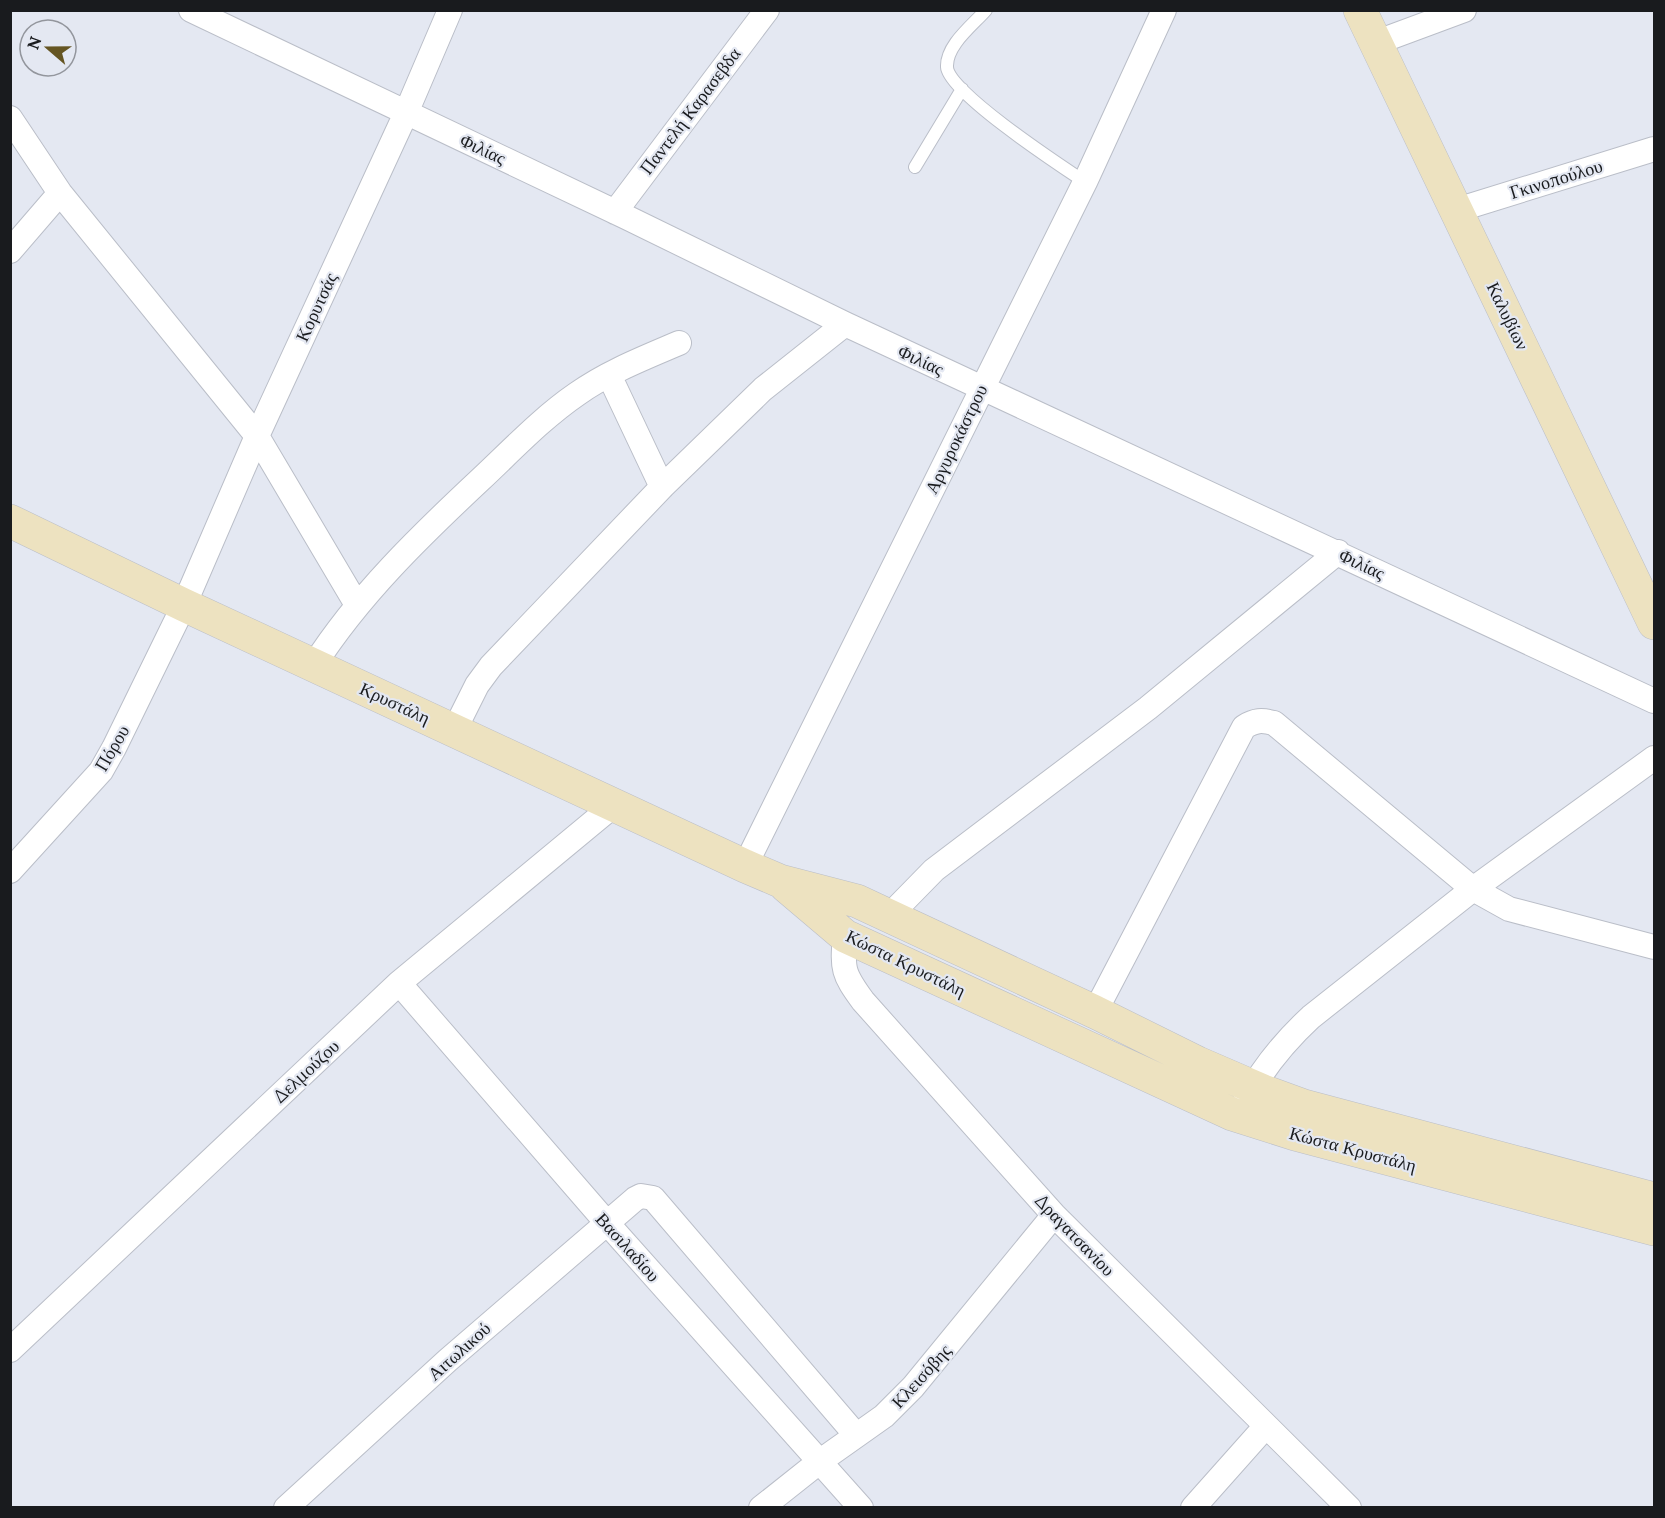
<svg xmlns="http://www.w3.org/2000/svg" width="1665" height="1518" font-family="Lora,serif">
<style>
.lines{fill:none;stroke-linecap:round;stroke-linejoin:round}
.lane-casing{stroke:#babec8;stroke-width:14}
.street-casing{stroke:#babec8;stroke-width:26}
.secondary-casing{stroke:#babec8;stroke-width:34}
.lane{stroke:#fff;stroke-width:12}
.street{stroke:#fff;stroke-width:24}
.secondary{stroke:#ede2c0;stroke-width:33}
.labels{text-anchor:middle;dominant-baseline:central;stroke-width:4.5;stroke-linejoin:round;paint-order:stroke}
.street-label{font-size:18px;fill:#191b1e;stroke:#e4e8f2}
</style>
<rect width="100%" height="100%" fill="#e4e8f2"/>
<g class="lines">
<!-- lane casing -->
<g class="lane-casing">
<path id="lane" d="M986,10C973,25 946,45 947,67C948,92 1061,166 1085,182
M915,167L962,89"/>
</g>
<!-- street casing -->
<g class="street-casing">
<path id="street" d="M191,10L626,217L845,324L1654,701
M1375,43L1464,10
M10,118L60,193L257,436L357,605
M1457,210L1654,149
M615,212L767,10
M10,251L60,193
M609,375L662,487
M314,665C359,595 420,536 481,479C512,450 542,418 577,394C608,372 644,358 679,343
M454,731L477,685L491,666L662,487L763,389L845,324
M745,866L1085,182L1164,10
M10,871L101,771L114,748L184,605L257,436L406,113L450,10
M889,916L934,870L1148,708L1338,552
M845,936C842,969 843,974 863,1001L1054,1215L1349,1508
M399,983L607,1223L861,1508
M1095,1012L1244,727C1255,720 1262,720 1274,723L1473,889L1509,909L1654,947
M1245,1101C1262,1069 1284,1042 1311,1017L1473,889L1654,758
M10,1350L399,983L614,805
M286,1508L448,1360L635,1199L641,1196L653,1198L856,1435
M761,1508L819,1462L884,1416L913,1387L1054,1215
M1193,1508L1266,1426"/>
</g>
<!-- secondary casing -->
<g class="secondary-casing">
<path id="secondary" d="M1360,10L1654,623
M10,521L184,605L745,866L780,881L857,901L1095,1012L1198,1063L1263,1091L1304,1106L1654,1199
M786,886L845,936L1232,1114L1295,1134L1654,1229"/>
</g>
<!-- lane -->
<use href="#lane" class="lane"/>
<!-- street -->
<use href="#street" class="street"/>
<!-- secondary -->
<use href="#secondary" class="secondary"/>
</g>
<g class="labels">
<!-- street labels -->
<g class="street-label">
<text transform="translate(690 111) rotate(-53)">Παντελή Καρασεβδα</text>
<text transform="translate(483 149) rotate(25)">Φιλίας</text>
<text transform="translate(1556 179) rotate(-17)">Γκινοπούλου</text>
<text transform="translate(316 307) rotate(-65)">Κορυτσάς</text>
<text transform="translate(1508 316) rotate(64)">Καλυβίων</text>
<text transform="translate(921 360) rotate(25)">Φιλίας</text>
<text transform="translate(956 439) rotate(-64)">Αργυροκάστρου</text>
<text transform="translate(1362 564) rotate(25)">Φιλίας</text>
<text transform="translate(395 703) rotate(25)">Κρυστάλη</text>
<text transform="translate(112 748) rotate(-60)">Πόρου</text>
<text transform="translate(906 963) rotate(26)">Κώστα Κρυστάλη</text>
<text transform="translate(306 1071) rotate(-43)">Δελμούζου</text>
<text transform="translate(1353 1149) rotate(15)">Κώστα Κρυστάλη</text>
<text transform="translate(1075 1235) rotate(46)">Δραγατσανίου</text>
<text transform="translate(628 1247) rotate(48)">Βασιλαδίου</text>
<text transform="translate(459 1351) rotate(-42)">Αιτωλικού</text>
<text transform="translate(921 1376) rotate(-48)">Κλεισόβης</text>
</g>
</g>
<!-- border -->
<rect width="1665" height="1518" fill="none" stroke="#191b1e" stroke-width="24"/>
<!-- north arrow -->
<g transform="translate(48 48) rotate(290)"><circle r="28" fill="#e4e8f2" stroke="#93969d" stroke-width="1.5"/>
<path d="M0-4.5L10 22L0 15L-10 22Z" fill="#655522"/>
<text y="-9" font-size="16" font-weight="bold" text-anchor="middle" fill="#191b1e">N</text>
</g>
</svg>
